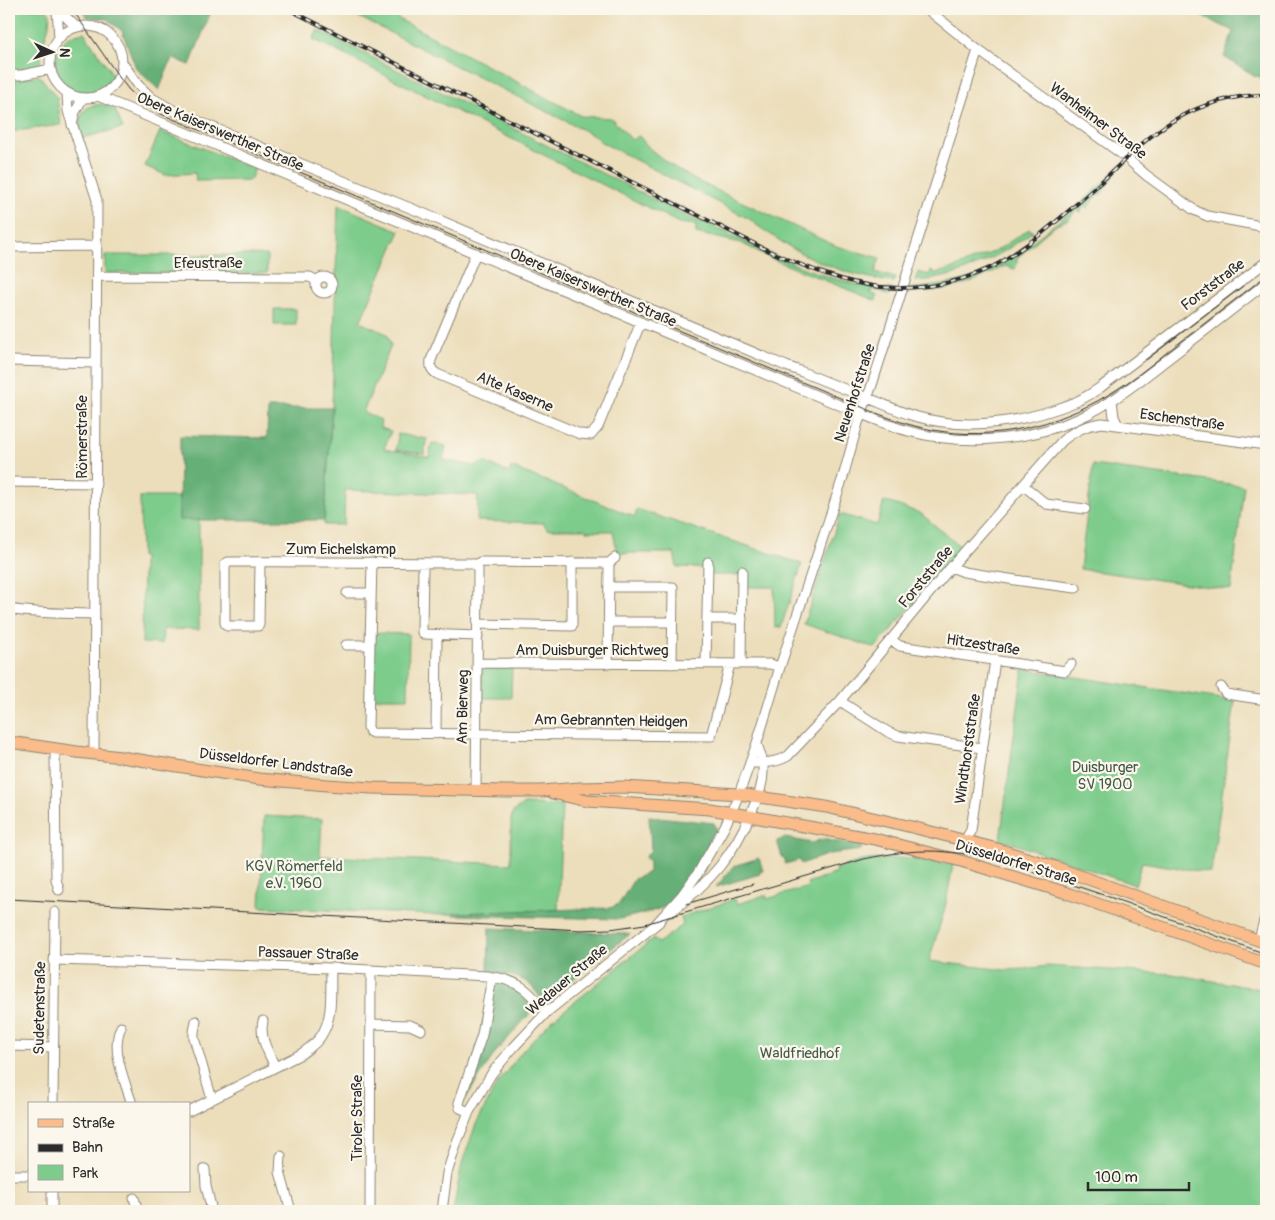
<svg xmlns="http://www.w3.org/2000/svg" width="1275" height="1220" font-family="Pangolin,sans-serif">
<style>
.green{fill:#7ecc8c;stroke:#547c5c}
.forest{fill:#66b078;stroke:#486e52}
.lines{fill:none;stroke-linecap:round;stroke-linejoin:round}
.minor-casing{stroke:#8c8473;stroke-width:11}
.major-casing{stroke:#8c8473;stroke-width:13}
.minor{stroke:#fff;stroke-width:9}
.major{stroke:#f9bc8a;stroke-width:11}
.tram{stroke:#2b2b2b;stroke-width:1}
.rail-casing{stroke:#2b2b2b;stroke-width:4}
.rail{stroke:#fbf7ec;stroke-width:2;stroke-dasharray:5.5;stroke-linecap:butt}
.labels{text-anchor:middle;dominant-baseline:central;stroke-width:4.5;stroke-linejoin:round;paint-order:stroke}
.street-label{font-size:15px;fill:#2b2b2b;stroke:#fbf7ec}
.park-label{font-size:15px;fill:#445b48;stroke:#fbf7ec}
</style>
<rect width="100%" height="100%" fill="#fbf7ec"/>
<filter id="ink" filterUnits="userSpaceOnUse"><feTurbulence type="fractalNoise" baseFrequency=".02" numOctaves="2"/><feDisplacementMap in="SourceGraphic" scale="10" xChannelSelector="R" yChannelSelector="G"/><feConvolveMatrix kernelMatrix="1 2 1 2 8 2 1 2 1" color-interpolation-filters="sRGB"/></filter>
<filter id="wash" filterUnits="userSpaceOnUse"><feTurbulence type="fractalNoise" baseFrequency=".0096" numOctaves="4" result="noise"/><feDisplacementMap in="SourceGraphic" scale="20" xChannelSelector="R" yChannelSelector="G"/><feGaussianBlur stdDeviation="1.12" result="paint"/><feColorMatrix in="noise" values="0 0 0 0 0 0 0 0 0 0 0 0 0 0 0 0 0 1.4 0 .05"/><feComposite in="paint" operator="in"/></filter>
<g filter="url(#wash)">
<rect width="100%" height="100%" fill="#ecdebb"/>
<!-- green -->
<path class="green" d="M9,9H46L50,13L49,25L42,48L40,66L14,71L9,70Z
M343,9H380L581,116L611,118L632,140L639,136L650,149L669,164L695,180L836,246L880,258L875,272L895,278L894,282C861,278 830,268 801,253C785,245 770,234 755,224L753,221L601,142L595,136Z
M318,30L697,221L705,222C761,249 828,286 891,289L889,295L880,291L871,290V293L877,296L876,301L777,261L741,243L696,233V225L679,223L313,39Z
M84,32L113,75C108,85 102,90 90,92C50,98 41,38 84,32Z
M40,76L57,98L61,125L9,132V79Z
M101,104L115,110L123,128L81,138C79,127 78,113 89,107C92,105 98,105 101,104Z
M160,131L255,169L250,180L196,181L195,173L165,175L145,166Z
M1120,166H1121L1100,195L1098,194L1087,208L1083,206L1081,212L1076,210L1069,219L1058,224L1048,231L1017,258V262L1015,269L1005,266C985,276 965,286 943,289C932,291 922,291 911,292L912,288C942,287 975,280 1001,264C1018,253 1034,240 1051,227C1075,209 1099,188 1120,166Z
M338,205L400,231L360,322L387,334L391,346L363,412L381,420L380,428L391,431L384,449L429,457L432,443L446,446L443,460L475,466L484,462L509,473L511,467L635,517L637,509L802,564L781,627L775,628L774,587H746L741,575H711L705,568L677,567L674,553H617L613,531H586L585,529H547L543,523L477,521L478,495L345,490L344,525H324L332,408Z
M1029,229L1033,231C998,258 959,279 915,281L918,272L929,275L931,271L936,273L956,268V267L996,251Z
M105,255H267V273H105Z
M274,309H296V325H274Z
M398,434L427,439L424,454L396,450Z
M1093,465L1244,486L1231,590L1080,569Z
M140,497H179V519L199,520V630L163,629L162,644L142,643L143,557H141Z
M884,501L920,513L962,548L875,648L804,624L840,514L877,525Z
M374,633L409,634L408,698H372Z
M485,668H512L511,698H481V671Z
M1023,669L1235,701L1211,873L1142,862L1135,885L1003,840H1000Z
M524,804L562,805L558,910L491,912L434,915L260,907L264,816L322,819L320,856L511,864V819L513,812Z
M901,858L953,865L945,908L929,961L1005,970L1025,969L1047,966L1172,974L1266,990V1211H453L462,1163L476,1124L497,1084L524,1049L551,1021L654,938L658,943L683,925L681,917L735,899L737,904L766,895L767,899L808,887L807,883L836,873L835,869L865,860Z"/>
<!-- forest -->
<path class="forest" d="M82,9H212L190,65L172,58L159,90L136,68L122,31L107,19L87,17Z
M1186,9H1266V78L1255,76L1224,57L1233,31Z
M268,408H332L324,520H179L180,436L267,438Z
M649,816L714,823L717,830L711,843L681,890L673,897L667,906L650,912L620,919L454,915V913L610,908L619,904L634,879L649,872V863L645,857L651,850Z
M785,838L812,843L822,839L861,846V850L829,854L801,864L799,860L785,864V859L782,857L777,841Z
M759,858L763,871L759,872L760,874L716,887L734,866Z
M489,928L630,934L544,1002C539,996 534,988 528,983C517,975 501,974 488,972Z
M494,982C515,986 520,993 534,1009L495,1053L462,1104Z"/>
</g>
<g filter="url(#ink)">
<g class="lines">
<!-- minor casing -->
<g class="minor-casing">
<path id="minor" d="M57,9L59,38
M58,9L76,27
M927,9L978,50L1123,155L1146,175L1194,210L1207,216L1266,227
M50 62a36 36 0 1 1 72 0a36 36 0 1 1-72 0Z
M122,62L138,85L152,98L178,113L309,167L425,214L786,366L800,371C826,382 852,392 878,402C890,407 901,412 914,416C969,432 1026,422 1078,401C1086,397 1094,392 1101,387L1266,262
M9,75H22L51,69
M67,93L68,111L97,200L94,754
M98,96L844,407C865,415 886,425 908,431C958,445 1016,442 1065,424C1102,411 1133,386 1164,362C1198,336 1232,310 1266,283
M72,125L75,112L83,98
M9,247L97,246
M476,253L431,360C430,367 431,370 437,374L580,434L591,435L598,427L641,322
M97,276L299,277H310L317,281
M316 285a8 8 0 1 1 16 0a8 8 0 1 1-16 0Z
M9,361L96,363
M1112,400L1114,417L1118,425
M9,482L96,483
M1023,485L1046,504L1085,509
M260,562L259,625L258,626H227L225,623V564L228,562C309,561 389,563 470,563L475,565L480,562L609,563L615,558
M372,562L368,727L370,732L373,733L711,736L730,664
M423,563L422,632L423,634L478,636
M475,565L478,569V573L476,791
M951,567L964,572L1022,581L1076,588
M609,587H673L672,664
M347,593H371
M9,609C37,614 66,613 95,614
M707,619H742
M609,622H672
M478,624L572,626V562
M891,640L900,646L1065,671L1071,664
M346,645H370
M477,663L770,664L780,667
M608,664L609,563
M706,664L708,562
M741,664L742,571
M1221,687L1226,694L1266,700
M840,701L888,732L898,736L982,748
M436,734L437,635
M55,749L56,879L59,890
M750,763C763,763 776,763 788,756L840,701L951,567L1062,441C1073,431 1087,425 1102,423L1266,445
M965,841L971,830L995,660
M671,912C710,882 733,856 752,811C759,795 764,782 763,766C763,759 759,751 757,744
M655,925L682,895L698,873L725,826L739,794L757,743L780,667L843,477L858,423L872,385L978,50
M1259,940L1266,913
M54,960L331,968L487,976C519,980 527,989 547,1012
M196,1021L194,1032V1038L212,1099
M263,1021C259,1038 269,1053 275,1067
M371,1024L410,1025L421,1030
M121,1027C110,1050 125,1081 132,1104
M9,1046L53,1047
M53,1104L55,912
M189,1111L301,1054C308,1049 316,1044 321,1036C334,1017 330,990 331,968
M469,1112L460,1108L459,1103L482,1035L492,977
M281,1156L280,1172L291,1211
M205,1169L206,1186L212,1211
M9,1175H29
M134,1198L138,1211
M52,1211V1191
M370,1211L371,970
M442,1211L447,1173L457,1142L469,1112L492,1073L512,1049L547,1012L659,922"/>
</g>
<!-- major casing -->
<g class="major-casing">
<path id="major" d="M9,742L77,752L121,757L259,779L327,785L372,788L505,791H541L580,788L624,787L739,794L826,807L912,827L1001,850L1055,867L1266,943
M553,793L587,801L710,809L875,839L961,861L1064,892L1266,964"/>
</g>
<!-- minor -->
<use href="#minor" class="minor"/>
<!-- major -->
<use href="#major" class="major"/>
<!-- tram -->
<path class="tram" d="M72,9L119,77L129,90L144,104L161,114L864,408C886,417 909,426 933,430C993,441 1056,426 1108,395C1130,382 1150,366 1170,350C1202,326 1234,300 1266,276
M1146,360L1243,286
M9,899L580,930L610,929L645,924L864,859C892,853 919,849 947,852C984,854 1019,868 1054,879C1126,901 1196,929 1266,954
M686,904L753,884"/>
<!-- rail casing -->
<g class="rail-casing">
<path id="rail" d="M288,9L769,251C799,264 830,278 862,284C906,293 954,286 994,266C1011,257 1026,245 1041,234C1067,213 1091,192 1115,169C1133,151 1153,132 1176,119C1203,104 1236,94 1266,95"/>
</g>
<!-- rail -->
<use href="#rail" class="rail"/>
</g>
</g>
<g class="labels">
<!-- street labels -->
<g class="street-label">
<text transform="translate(1098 121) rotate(37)">Wanheimer Straße</text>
<text transform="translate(220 132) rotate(23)">Obere Kaiserswerther Straße</text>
<text x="208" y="263">Efeustraße</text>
<text transform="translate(1213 285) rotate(-37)">Forststraße</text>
<text transform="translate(593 288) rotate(23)">Obere Kaiserswerther Straße</text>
<text transform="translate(515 392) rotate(23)">Alte Kaserne</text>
<text transform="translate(855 393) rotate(-72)">Neuenhofstraße</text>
<text transform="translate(1182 420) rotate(8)">Eschenstraße</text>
<text transform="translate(82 437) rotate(-90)">Römerstraße</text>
<text x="341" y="549">Zum Eichelskamp</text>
<text transform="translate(926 577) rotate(-50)">Forststraße</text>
<text transform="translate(983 645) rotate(9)">Hitzestraße</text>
<text x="592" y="650">Am Duisburger Richtweg</text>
<text transform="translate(463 707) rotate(-89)">Am Bierweg</text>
<text transform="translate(611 721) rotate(1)">Am Gebrannten Heidgen</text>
<text transform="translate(968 749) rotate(-82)">Windthorststraße</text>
<text transform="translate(276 763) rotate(7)">Düsseldorfer Landstraße</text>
<text transform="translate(1016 863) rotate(17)">Düsseldorfer Straße</text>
<text transform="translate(308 954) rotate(2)">Passauer Straße</text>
<text transform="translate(567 980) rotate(-40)">Wedauer Straße</text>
<text transform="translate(40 1008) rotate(-89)">Sudetenstraße</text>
<text transform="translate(357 1118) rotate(-90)">Tiroler Straße</text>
</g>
<!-- park labels -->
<g class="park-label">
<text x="1105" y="767">Duisburger<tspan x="1105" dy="17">SV 1900</tspan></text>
<text x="294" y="866">KGV Römerfeld<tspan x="294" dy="17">e.V. 1960</tspan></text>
<text x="800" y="1053">Waldfriedhof</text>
</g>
</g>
<!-- margin -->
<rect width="1275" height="1220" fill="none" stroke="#fbf7ec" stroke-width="30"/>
<!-- legend -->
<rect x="28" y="1102" width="162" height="90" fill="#fbf7ec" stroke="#a8a59f"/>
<rect x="38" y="1119" width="25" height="8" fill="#f9bc8a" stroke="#a8a59f"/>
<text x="72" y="1128" font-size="15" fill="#2b2b2b">Straße</text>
<rect x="38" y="1144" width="25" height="8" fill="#2b2b2b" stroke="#a8a59f"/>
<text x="72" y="1152" font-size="15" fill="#2b2b2b">Bahn</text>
<rect x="38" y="1165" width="25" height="15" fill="#7ecc8c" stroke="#a8a59f"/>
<text x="72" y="1178" font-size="15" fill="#2b2b2b">Park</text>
<!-- north arrow -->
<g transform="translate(52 52) rotate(93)" stroke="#fbf7ec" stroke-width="4" paint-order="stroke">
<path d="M0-4L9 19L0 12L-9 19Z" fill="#2b2b2b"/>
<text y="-8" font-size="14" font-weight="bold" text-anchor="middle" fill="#2b2b2b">N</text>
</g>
<!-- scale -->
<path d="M1088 1182v8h101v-8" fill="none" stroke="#2b2b2b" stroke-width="2.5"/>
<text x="1095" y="1182" font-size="15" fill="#2b2b2b" stroke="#fbf7ec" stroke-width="4" paint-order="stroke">100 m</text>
</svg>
